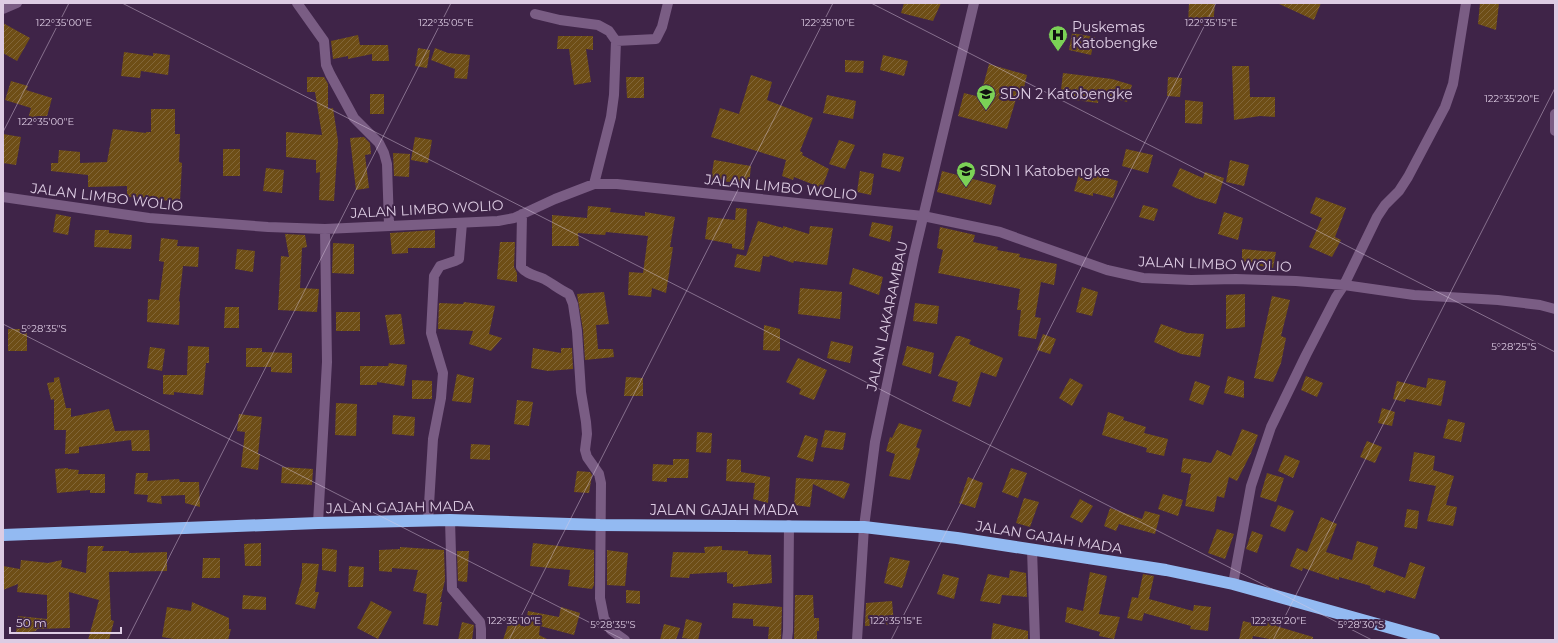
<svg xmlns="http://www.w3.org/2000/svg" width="1558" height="643" font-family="Montserrat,sans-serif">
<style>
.building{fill:url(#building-hatch)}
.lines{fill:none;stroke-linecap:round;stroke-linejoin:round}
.street{stroke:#7a5d84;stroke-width:10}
.secondary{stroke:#7a5d84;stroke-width:10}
.highway{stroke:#93baf2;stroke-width:12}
.ticks{fill:none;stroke:#ddcce3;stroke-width:1;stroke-opacity:0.45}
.labels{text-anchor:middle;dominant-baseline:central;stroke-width:4;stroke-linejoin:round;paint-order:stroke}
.poi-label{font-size:14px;fill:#ddcce3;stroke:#3f2448;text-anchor:start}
.street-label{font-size:14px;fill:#ddcce3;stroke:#3f2448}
.ticks-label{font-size:10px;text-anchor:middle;fill:#ddcce3;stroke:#3f2448;stroke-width:4;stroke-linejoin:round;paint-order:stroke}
</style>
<defs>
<pattern id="building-hatch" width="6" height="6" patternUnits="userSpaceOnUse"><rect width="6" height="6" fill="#6e4e16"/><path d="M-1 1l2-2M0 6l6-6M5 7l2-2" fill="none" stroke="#826638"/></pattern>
</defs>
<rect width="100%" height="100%" fill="#3f2448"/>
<!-- building -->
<path class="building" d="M904,3H941L933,21L901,13Z
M1189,3H1215L1213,26L1188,24Z
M1277,3H1321L1314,20Z
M1480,3H1499L1496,30L1478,24Z
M3,23L30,38L17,61L3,53Z
M1072,33L1095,37L1091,55L1069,50Z
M358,35L360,45H388L389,61H372V54L348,59V56L333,59L331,41Z
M558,36H593V50L586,49L591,82L574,85L569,49H557Z
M418,48L430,50L427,68L415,66Z
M435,48L448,53L470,55L467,79L454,78L455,69L431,60Z
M124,52L153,56V53L170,55L168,75L141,71L140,78L121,76Z
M883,55L908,61L904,76L880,70Z
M845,60L864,61L863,73L845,72Z
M989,64L1027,75L1021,100L1016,99L1007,129L958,116L964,93L980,97Z
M1232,66H1249L1250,97H1275V117L1260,116L1234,120Z
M1063,73L1112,79L1132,85L1127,102L1099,94L1098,103L1060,98Z
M751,75L772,82L767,100L813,118L800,151L803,153L802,155L829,169L822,188L794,177L793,180L782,176L786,160L711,137L720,108L739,114Z
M307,77H324L328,84V109L333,108L338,141L334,201L319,200L320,172L316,173V160L286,157V132L322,135L315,92H307Z
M626,77H644V98H627Z
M1168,77L1182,78L1180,97L1167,96Z
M11,81L28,86L26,90L52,98L45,124L28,119L31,108L5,100Z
M370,94H384V114H370Z
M827,95L856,101L853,119L823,113Z
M1185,100L1203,102L1202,124L1185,123Z
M151,109H175V134H180L179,162L182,163L180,201L156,200V198L127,197V186L88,187V175L51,171V163H58L59,150L80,152V163L107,162L113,129L146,133V132H151Z
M3,134L21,137L16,165L3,163Z
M364,137L370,143L371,154L365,155L369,188L356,190L350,138Z
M415,137L432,140L428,163L411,160Z
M839,140L855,145L845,169L829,164Z
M223,149H240V176H223Z
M1126,149L1153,155L1148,173L1122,166Z
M393,153L410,154L409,177L394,176Z
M883,153L904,157L900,172L881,167Z
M714,160L751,166L749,184L711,180Z
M1230,160L1249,165L1244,186L1226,182Z
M266,168L284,170L282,193L263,191Z
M1180,168L1203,178L1205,172L1224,178L1216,204L1196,198L1172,186Z
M860,171L874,174L871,195L857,192Z
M942,171L996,185L991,205L937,192Z
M1080,171L1118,181L1113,198L1093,193V196L1074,191Z
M1316,197L1346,208L1335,237L1341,240L1332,257L1309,247L1322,218L1310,213Z
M1143,205L1158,209L1154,221L1139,217Z
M588,206L611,208L610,212L645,216V212L675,217L670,247H673L666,293L652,288L651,297L628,295L629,272L643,273L648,236L606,232L605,235L578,233L579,246H552V215L587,218Z
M736,208L747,209L744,250L732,248V244L705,239L708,217L735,220Z
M1224,212L1243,218L1238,240L1218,234Z
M56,214L71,217L68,235L53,232Z
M758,221L783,228V226L809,234L810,226L833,228L827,265L794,261L793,263L770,255L769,257L763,256L760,272L734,267L737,254L746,256Z
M872,222L893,226L890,242L869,236Z
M940,227L975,235L973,242L998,247L997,250L1020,254L1019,257L1057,264L1054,285L1041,282L1035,317L1041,318L1036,339L1018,336L1021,310H1017L1020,289L938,273L943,250L937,248Z
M95,230H109V233L132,235L131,249L94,247Z
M435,230V248H408V253L392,254L390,233Z
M285,234L305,235L307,247L302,248L300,288L319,289L317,312L278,310L281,256L289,257Z
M161,238L178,240L177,246L199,247L198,267L183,266L179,301L180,302L179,325L147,322L148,299L159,300L164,262L159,261Z
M500,242H515L514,267L517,273V282L497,279Z
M333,243L354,244V274L332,273Z
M237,249L255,251L253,272L235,269Z
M1242,249L1276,252L1273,268L1242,263Z
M853,268L883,277L879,295L849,284Z
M1082,287L1098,292L1092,316L1076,312Z
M800,288L842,292L840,319L798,314Z
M604,292L609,324L596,325L598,349H613L614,357L585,360L583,330L577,294Z
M1245,294V327L1226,329V295Z
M1272,296L1290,300L1281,336L1286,338L1281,363L1273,382L1254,378Z
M464,302L495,306L489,334L502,338L491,351L469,344L473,331L438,329L439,303L463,304Z
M915,303L939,306L937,324L913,321Z
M225,307H239V328H224Z
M336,312H360V331H336Z
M401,314L405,344L390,345L385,315Z
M1161,324L1187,333L1204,334L1200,357L1181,354L1154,342Z
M764,325L780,329V351L763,350Z
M8,329H27V351H8Z
M1043,334L1056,339L1050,354L1037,350Z
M956,336H960L971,340L969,344L1003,358L996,377L981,372L970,407L952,401L958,382L938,376Z
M831,341L853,346L850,363L827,358Z
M188,346L209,347V363H206L203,395L174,392V395L163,394V375H187Z
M907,346L934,353L931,374L902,365Z
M150,347L165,349L162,371L147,368Z
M246,348H262V352L292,353V373L271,372V367H246Z
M533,348L561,353V348H572L573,369L548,371L531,368Z
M798,358L827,370L814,400L799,394L801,389L786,382Z
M389,363L407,365L404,386L377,382V385H360V366H388Z
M457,374L474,378L471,403L452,401Z
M1228,376L1244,381V398L1224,393Z
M1306,376L1323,383L1317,397L1301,390Z
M59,377L66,408H71V417L109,409L115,431L149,430L150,451H132L131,440L79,447V453L65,454L66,430H54V399L51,400L47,383L54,382V378Z
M626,377L643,378V396H624Z
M1070,378L1083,385L1072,406L1059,398Z
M1428,378L1446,381L1441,406L1406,399L1405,402L1393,399L1397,381L1426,388Z
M412,380L432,381V399H412Z
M1195,381L1210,386L1203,405L1189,400Z
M517,400L533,402L529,426L514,424Z
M336,403L357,404L356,436L335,435Z
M1382,408L1395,412L1392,426L1378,423Z
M1108,412L1124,417L1123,420L1146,427L1144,433L1168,439L1164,456L1146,452L1147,448L1102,435Z
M239,414L262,417L258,454H260L258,470L241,467L245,432L237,431Z
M393,415L415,417L414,436L392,434Z
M1448,419L1465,423L1461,442L1443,438Z
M899,423L922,430L916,447L920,449L910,480L889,476L895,454L886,451L890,437L892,438Z
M1242,429L1258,435L1251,453L1237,481L1229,477L1224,498L1217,496L1214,512L1185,506L1191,474L1181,472L1183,458L1211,463L1217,450L1231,456Z
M825,430L846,433L843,450L821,447Z
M697,432L712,433L711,453L696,452Z
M805,435L818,439L813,462L797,457Z
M1367,441L1382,447L1375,463L1360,457Z
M471,444L490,445V460L470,459Z
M1414,452L1435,456L1433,470L1454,476L1446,505L1457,507L1453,526L1427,521L1436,486L1409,481Z
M1285,455L1300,461L1293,478L1278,471Z
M673,459H689L688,478H667V482L652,481L653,464L673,465Z
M727,459L741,460V472L770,477L768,503L753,499L755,483L726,481Z
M282,467L313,469L312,485L281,483Z
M68,468V469L79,470L78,474H105V493H90V490L57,493L55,469Z
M1011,468L1027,473L1018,498L1002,492Z
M577,471L590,472L592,475L589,493L574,492Z
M136,473H148L147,481L179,479L180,482H199L200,507L185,503V495L161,496L162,504L147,502L148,495L134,494Z
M1267,473L1284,478L1276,502L1260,497Z
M968,477L983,483L975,508L959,503Z
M796,478L842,481L850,484L844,499L813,484L810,507L794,505Z
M1163,494L1183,500L1178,516L1158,509Z
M1024,498L1039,502L1030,527L1016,523Z
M1080,499L1093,506L1082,523L1070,517Z
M1278,505L1294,511L1285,532L1270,526Z
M1110,508L1142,519L1145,511L1160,515L1155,534L1119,524L1116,531L1104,526Z
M1407,509L1419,511L1417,529L1404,527Z
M1321,517L1337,524L1326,552L1352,560L1357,541L1378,547L1373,566L1405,578L1410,562L1425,567L1415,599L1386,590L1385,593L1370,588L1371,586L1339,577V580L1303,568L1302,571L1290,566L1297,548L1307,552Z
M1217,529L1234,534L1225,559L1208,553Z
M1252,531L1263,535L1257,553L1246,549Z
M261,543V566H245L244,544Z
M533,543L594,550V585L592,589L568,586L570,570L530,566Z
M88,546H104L102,551H129V553L167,552V571L109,572L111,620L114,621L109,640H88L99,600L69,592L70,628L37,629L36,631L16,634L18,616L47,619V595L17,592L18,584L3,590V566L20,569L21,560L48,563L62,560L61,567L86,573Z
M722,546V550L748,551V554L771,555L772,583L733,587V584L727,583V572L690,574L689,578L670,577L673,552L705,553L704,547Z
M400,547L444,550L445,580L440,602H442L438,626L423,624L427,594L413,591L418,570L392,568V572L379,571V550L400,549Z
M322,548L337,550L336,572L322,570Z
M607,550L628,553L625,586L607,585Z
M457,551H469L467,582L458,581Z
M890,557L910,561L902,588L884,583Z
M203,558H220V578H202Z
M302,563L319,564L315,592H319L315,609L295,604L302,579Z
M349,566L364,567L363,587H348Z
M1010,570L1026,573L1027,597L1002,595L1000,604L980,601L988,574L1009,578Z
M1090,572L1107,576L1099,614L1120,617L1114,639L1099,636L1100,632L1065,622L1067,607L1083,611Z
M943,574L959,578L954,599L937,594Z
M1143,574L1154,576L1149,599L1193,611L1194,605L1211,607L1208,631L1190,629L1191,626L1144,613L1142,621L1127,618L1132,597L1138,598Z
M626,590L640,591V604L626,603Z
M243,595L266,597V610L242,609Z
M795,595H813L814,618H819V631H817V640H794Z
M371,601L392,612L378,639L357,628Z
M892,601L894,624L865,626L866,603Z
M192,602L229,618V629H231L228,640H180L162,637L167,607L191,611Z
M733,603L782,607L781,640L768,639L769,627L753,626V619L732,618Z
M561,607L580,613L574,635L540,626L539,635L549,640H503L510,619L525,627L528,611L559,617Z
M686,619L702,623L698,640L682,638Z
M1266,619L1277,621L1276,626L1313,637V640H1274L1253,636L1252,640H1239L1243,621L1264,626Z
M462,622L474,625L472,640H458Z
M993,623L1028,631V640H991Z
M664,624L680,628L676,640H660Z"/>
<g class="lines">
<!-- street -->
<path class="street" d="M297,3L324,41L326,65L330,74L354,118L379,143L384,153L387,164L389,225
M3,9L17,3
M535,14L560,20L598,25L609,31L616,41L614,95L611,117L594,184
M616,41L656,39L662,27L668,3
M1555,114V131
M3,197L149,218L268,227L325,229L498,221L514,218L555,199L594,184H617L923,216L1000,232L1107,270L1143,278L1191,280L1236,279L1296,281L1344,285L1414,295L1498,300L1540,305L1555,309
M522,214L521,267C527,275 536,275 544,279C553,284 560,290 569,294L573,304L577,331L581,392L586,422L587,434L585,450L587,457L599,474L601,483L600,598L604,618L611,630L625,640
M450,520L452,589L480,622L481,629V640
M428,521L433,439L441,398L443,373L431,333L434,276L440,266L455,261L459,259L462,223
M318,523L327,362L325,229
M1032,549L1035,640
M1233,584L1251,486L1271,427L1306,355L1336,297L1344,285L1377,217L1385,205L1399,191L1408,177L1445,107L1453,84L1466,3
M787,640L788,631L789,525"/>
<!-- secondary -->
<path class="secondary" d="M857,640L864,527L875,442L914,255L974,3"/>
<!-- highway -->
<path class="highway" d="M3,535L318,523L450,520L600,525L864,527L957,538L1166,570L1233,584L1434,640"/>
</g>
<!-- ticks -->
<path class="ticks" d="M122,3L1372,640M871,3L1555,352M3,132L69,3M3,324L624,640M127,640L451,3M509,640L833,3M891,640L1216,3M1273,640L1555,88"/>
<!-- icons -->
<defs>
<g id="hospital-pin" transform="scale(1)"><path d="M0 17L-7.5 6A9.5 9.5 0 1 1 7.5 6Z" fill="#7bd156" stroke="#3f2448"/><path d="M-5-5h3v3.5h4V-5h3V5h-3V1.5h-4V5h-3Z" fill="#111"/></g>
<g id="school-pin" transform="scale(1)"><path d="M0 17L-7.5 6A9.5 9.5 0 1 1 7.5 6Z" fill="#7bd156" stroke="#3f2448"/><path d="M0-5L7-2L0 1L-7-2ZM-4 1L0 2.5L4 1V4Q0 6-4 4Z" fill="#111"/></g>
</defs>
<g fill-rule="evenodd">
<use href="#hospital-pin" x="1058" y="35"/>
<use href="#school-pin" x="986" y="94"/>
<use href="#school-pin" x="966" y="171"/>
</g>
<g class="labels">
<!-- poi labels -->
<g class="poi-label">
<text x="1072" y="27">Puskemas<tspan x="1072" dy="16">Katobengke</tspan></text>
<text x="1000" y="94">SDN 2 Katobengke</text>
<text x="980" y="171">SDN 1 Katobengke</text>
</g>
<!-- street labels -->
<g class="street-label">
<text transform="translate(781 187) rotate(6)">JALAN LIMBO WOLIO</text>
<text transform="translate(107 197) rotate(7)">JALAN LIMBO WOLIO</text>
<text transform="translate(427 209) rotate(-3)">JALAN LIMBO WOLIO</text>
<text transform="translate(1215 264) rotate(2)">JALAN LIMBO WOLIO</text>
<text transform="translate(887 316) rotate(-78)">JALAN LAKARAMBAU</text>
<text transform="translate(400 507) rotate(-1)">JALAN GAJAH MADA</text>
<text x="724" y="510">JALAN GAJAH MADA</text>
<text transform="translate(1049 537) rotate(9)">JALAN GAJAH MADA</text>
</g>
</g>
<g class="ticks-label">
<text x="64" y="26">122°35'00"E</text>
<text x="446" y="26">122°35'05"E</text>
<text x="828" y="26">122°35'10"E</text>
<text x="1211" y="26">122°35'15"E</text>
<text x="1512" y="102">122°35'20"E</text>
<text x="46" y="125">122°35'00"E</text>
<text x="44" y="332">5°28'35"S</text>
<text x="1514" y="350">5°28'25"S</text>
<text x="514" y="624">122°35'10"E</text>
<text x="896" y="624">122°35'15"E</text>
<text x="1279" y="624">122°35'20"E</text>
<text x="613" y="628">5°28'35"S</text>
<text x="1361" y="628">5°28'30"S</text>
</g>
<!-- border -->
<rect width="1558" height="643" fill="none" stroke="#ddcce3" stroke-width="8"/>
<!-- scale -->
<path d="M10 627v6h111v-6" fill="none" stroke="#ddcce3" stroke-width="2"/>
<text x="16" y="627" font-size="12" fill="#ddcce3" stroke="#3f2448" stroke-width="3" paint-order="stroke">50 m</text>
</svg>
